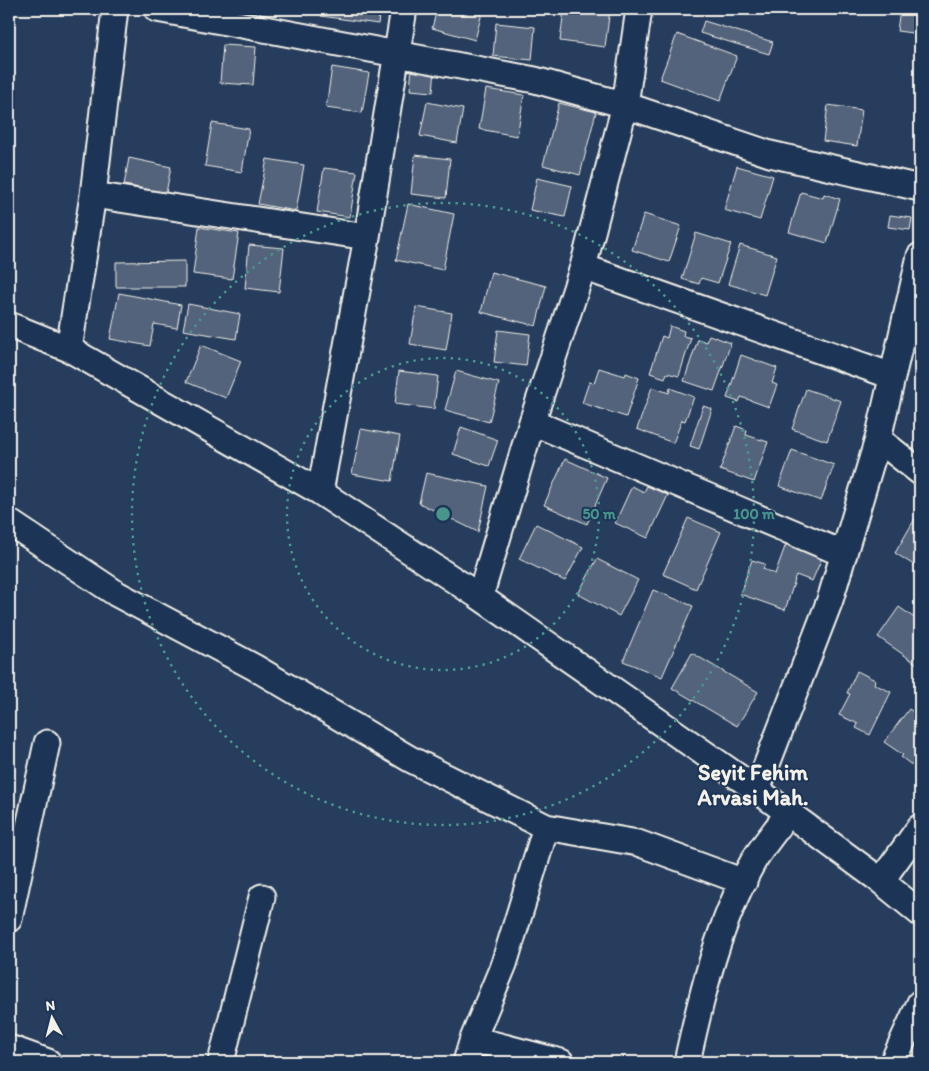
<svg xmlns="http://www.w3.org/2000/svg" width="929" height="1071" font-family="Itim,sans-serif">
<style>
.building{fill:#52647b;stroke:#f4f1e8}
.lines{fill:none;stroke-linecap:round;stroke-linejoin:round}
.minor-casing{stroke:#f4f1e8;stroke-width:29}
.minor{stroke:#1d3557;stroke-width:25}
.ring{fill:none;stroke:#48958c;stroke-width:2.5;stroke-dasharray:2.5 5}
.labels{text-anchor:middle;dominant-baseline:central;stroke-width:4;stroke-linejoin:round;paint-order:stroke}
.district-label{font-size:22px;font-weight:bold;fill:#f4f1e8;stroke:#1d3557}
.centre{fill:#48958c;stroke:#1d3557;stroke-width:2.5}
.ring-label{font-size:15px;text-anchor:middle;font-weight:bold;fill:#48958c;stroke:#1d3557;stroke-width:4;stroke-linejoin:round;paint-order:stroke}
</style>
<rect width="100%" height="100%" fill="#263d5d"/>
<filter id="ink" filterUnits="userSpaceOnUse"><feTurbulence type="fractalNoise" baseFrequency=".02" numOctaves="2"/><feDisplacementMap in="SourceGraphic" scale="10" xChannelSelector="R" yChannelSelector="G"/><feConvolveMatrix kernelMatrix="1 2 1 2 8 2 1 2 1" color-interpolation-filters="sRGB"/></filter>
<g filter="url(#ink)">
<!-- building -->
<path class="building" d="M322,9H380L378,24L321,16Z
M437,9H483L475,40L432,28Z
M564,9H610L605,47L560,41Z
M900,9H920V34L897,31Z
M704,21L773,42L769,54L700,33Z
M496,23L535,27L532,60L493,56Z
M677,34L737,56L720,101L660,79Z
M223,45L256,47L253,85L220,83Z
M332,67L369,73L362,113L326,108Z
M412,67L435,69L433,92L410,90Z
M486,89L524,95L517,136L479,129Z
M427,102L463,109L457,143L420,136Z
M559,103L596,112L580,175L543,165Z
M828,105L862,110L857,146L823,141Z
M212,123L249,129L242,172L205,166Z
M415,155L450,159L446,198L411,194Z
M129,158L171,167L166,193L124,185Z
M267,159L304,165L296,211L258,204Z
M737,166L773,176L760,220L724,210Z
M324,168L357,172L350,217L317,212Z
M537,178L572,186L565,217L530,210Z
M801,192L823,198L824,194L840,199L827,243L789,232Z
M408,204L454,214L443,270L396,260Z
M644,214L681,226L669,262L632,250Z
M890,215L912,218L910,230L888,227Z
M199,227L239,233L232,279L193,274Z
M696,233L731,244L718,283L701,278L699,284L682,279Z
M249,245L284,248L279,292L245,288Z
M740,245L777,256L765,295L728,284Z
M185,261V287H116V262Z
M491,272L546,286L536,326L481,312Z
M119,293L181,305L177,328L154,324L150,346L110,339Z
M188,304L240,314L236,339L183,330Z
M416,307L452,313L446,350L410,344Z
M670,326L684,331L683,336L691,338L679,376L667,373L665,378L650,373L662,336L667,338Z
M498,330L530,334L526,366L494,362Z
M709,335L731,343L714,391L684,381L698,339L706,342Z
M201,345L241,361L226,398L186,382Z
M741,355L777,368L772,383L777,385L769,407L741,397L739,402L727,398Z
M599,368L625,376L626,373L639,378L626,417L582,403L589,382L594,383Z
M399,371L438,376L434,409L395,404Z
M456,371L499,383L489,422L445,410Z
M652,387L669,393L670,388L694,397L685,421L682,420L673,443L637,429Z
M806,389L841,401L827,441L792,429Z
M703,406L712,409L699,449L690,446Z
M736,426L747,430L746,435L768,442L754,482L720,470Z
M461,427L498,440L489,466L453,454Z
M361,429L400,436L392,481L352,474Z
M792,450L834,465L821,501L779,486Z
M565,459L607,478L587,524L544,505Z
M426,473L488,486L478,532L419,503Z
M632,486L644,492L647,486L668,495L648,538L615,523Z
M916,517L920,519V569L895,553Z
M688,518L721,532L696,589L663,574Z
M536,524L583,547L565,581L519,559Z
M786,544L822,558L812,581L796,575L794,580H795L785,610L740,594L752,560L765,564L763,569L775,574Z
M597,559L638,580L619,616L578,594Z
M653,590L693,606L662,677L623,661Z
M899,607L920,622V659L917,664L878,637Z
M692,653L758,692L737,726L672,688Z
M857,671L875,680L874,684L891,692L870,735L856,728L858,724L839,715L850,694L847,693Z
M909,709L920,717V764L917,769L901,757L903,755L884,742Z"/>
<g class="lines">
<!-- minor casing -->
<g class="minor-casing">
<path id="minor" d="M157,9L535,80L625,105L770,154L920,188
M93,195L367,237
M583,267L892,376
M9,325L69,349L320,492L480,597L757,790L881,881L920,913
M69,349L93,195L115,9
M532,422L844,554
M878,439L920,472
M320,492L367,237L404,9
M9,522L117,594L254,667L410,759L546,827L638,843L744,882
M480,597L532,422L583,267L625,105L639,9
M757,790L830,600L878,439L920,256
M881,881L920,827
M9,919L47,743
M473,1039L561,1062
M9,1048L48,1062
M221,1062L262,897
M466,1062L473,1039L504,964L546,827
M687,1062C702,993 719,922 754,860C764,844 777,829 788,813
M893,1062L920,1003"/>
</g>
<!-- minor -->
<use href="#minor" class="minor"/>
</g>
</g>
<!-- distance rings -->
<g class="ring">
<circle cx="443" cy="514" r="156"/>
<circle cx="443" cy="514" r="311"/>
</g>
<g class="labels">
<!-- district labels -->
<g class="district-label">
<text x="753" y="772">Seyit Fehim<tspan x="753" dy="25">Arvasi Mah.</tspan></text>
</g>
</g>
<circle cx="443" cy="514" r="8" class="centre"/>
<g class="ring-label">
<text x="599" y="519">50 m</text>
<text x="754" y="519">100 m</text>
</g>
<!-- margin -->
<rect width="929" height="1071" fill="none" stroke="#1d3557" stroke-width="30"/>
<rect x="15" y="15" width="899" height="1041" fill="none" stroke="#f4f1e8" stroke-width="2" filter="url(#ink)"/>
<!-- north arrow -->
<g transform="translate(52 1018) rotate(353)" stroke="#1d3557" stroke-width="4" paint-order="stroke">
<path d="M0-4L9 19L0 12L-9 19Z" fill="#f4f1e8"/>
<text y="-8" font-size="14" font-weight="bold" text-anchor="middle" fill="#f4f1e8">N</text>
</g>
</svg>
